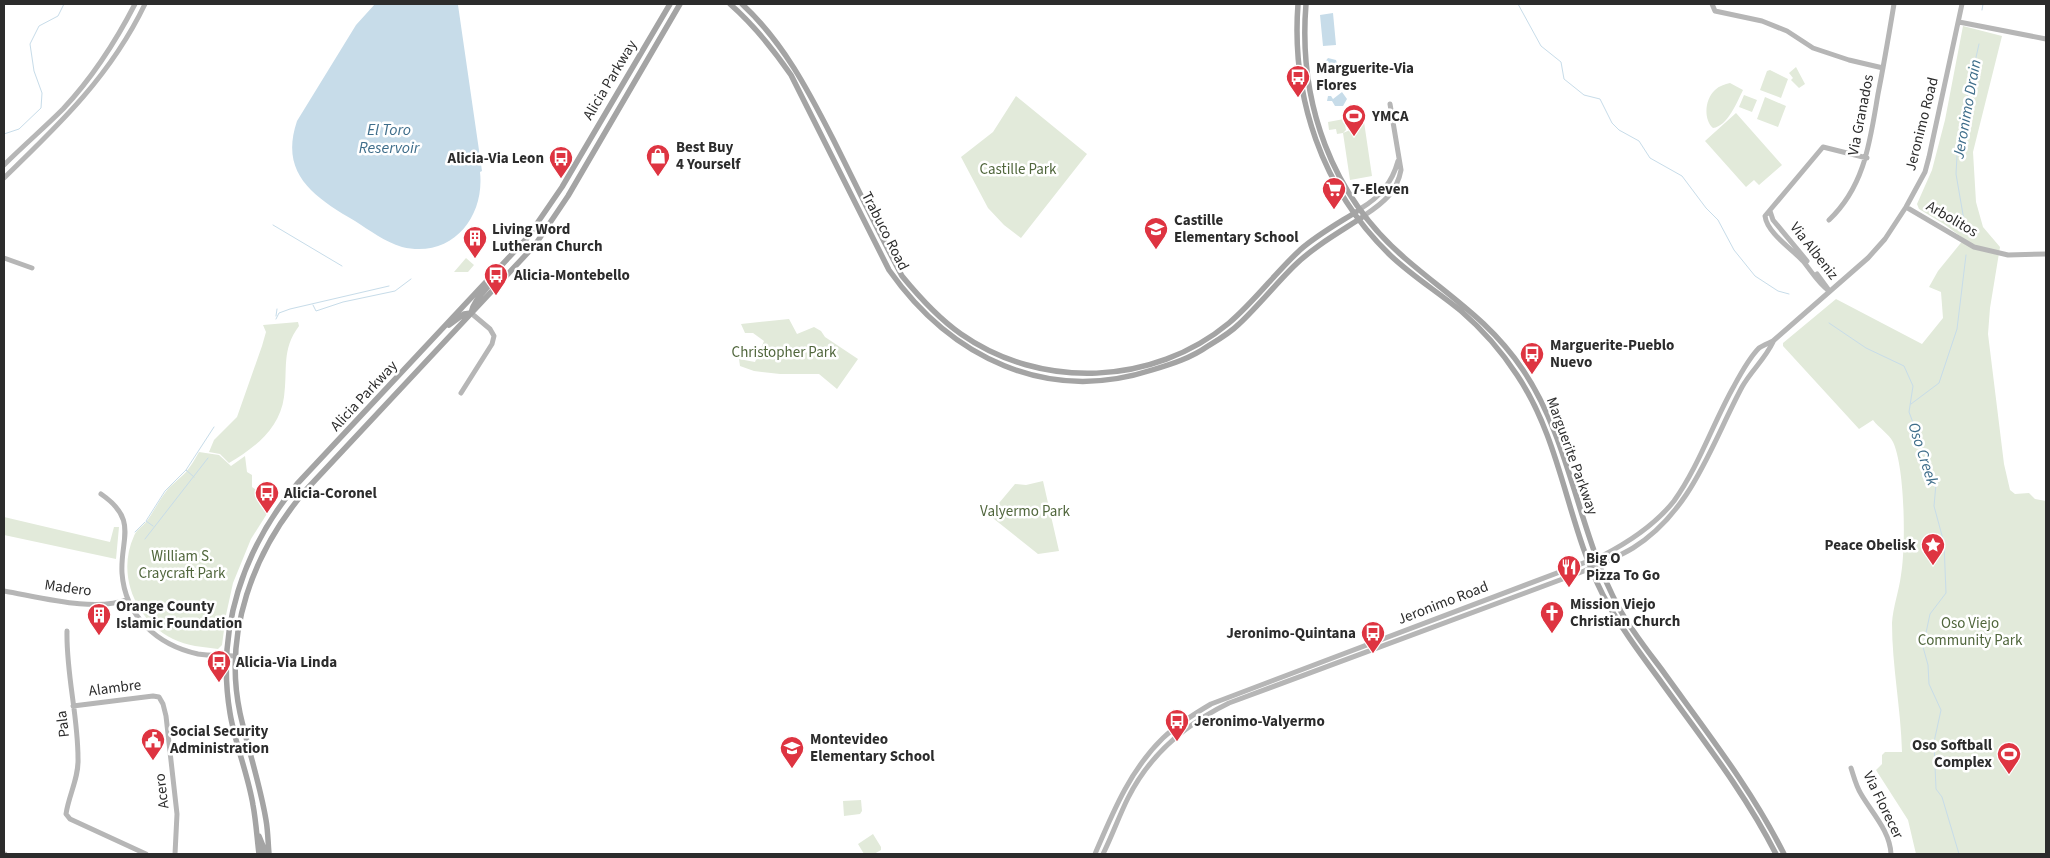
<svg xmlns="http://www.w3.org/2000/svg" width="2050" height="858" font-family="'Source Sans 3',sans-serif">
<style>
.green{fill:#e2eada}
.water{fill:#c7dce9}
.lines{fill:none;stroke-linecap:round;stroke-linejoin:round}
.stream{stroke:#c7dce9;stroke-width:1}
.secondary{stroke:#b6b6b6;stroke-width:5}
.primary{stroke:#a4a4a4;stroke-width:5.5}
.labels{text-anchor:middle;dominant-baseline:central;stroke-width:5;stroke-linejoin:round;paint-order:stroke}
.poi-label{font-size:15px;font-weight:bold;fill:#2c2c2c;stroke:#fff;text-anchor:start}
.street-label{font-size:15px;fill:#2c2c2c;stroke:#fff}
.park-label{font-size:15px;fill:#50663c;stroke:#fff}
.water-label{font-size:16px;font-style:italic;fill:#3e6d8a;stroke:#fff}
</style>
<rect width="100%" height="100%" fill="#fff"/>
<!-- green -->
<path class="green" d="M1963,26L2002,36L1973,152L1976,202L1983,227L2000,247L1990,308L1988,334L2004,464L2010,490L2015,494L2029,493L2035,499L2046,501V854H1916L1908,820L1876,770L1882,764V755L1885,752H1902C1901,709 1892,666 1892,623C1893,607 1899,591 1901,575C1906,547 1905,467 1893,442C1889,434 1879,428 1873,420L1859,429L1783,346V343L1836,299L1922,344L1943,318L1941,292L1929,287L1938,271L1964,239L1944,224L1919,209L1917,204L1932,170L1945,120Z
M1796,67L1805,84L1799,88L1791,80L1793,78L1789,73Z
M1770,70L1788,79L1781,98L1760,90L1767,71Z
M1730,83L1743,90C1737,102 1728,126 1713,128C1703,119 1705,99 1715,90C1719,86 1725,84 1730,83Z
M1744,95L1757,100L1752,112L1739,107Z
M1016,96L1087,154L1021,238L1004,225L988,208L961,157L993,132Z
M1765,97L1786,106L1778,127L1757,119Z
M1736,113L1782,165L1759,185L1754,180L1746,187L1705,141Z
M1363,115L1372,176L1350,180L1343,133L1337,134L1336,129L1329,130L1328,122L1344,119L1346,130L1343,133L1350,130L1348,118Z
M466,258L474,265L468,272H454Z
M789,319L797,334L814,327L821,331L825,337L858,359L837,389L819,374H780L754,371L740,366L739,359L755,362L764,341L753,333H745L741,324Z
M298,322L299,326C281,350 288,369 284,397C280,428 255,448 229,463L220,454L209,452L214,440L237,417L262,346L266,332L263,325Z
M199,452L219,455L231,466L245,456L247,472L252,475V487L267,497L271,503L270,509L251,539L233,583L226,615L222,645L218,649C203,647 187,646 173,639C136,621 116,575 134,536C136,530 142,527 146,522C153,513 158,502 165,493C170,485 180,479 186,472C191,466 195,459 199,452Z
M1043,481L1059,551L1038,554L989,515L1015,484L1026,485Z
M4,517L110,542L114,527H119L116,559L4,535Z
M1584,616L1587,623L1577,628L1573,620Z
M861,800L862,811L860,814L844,816L843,801Z
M873,834L881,847V850L874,854H864L858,844Z"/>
<!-- water -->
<path class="water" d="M375,4L458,5L482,171L480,172C485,218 451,259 402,247C385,242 369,230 355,221C314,197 279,174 297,121L356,25Z
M1333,13L1336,45L1323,46L1320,15Z
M1328,58L1336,60L1339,70L1325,71L1324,63Z
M1342,92L1347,99L1343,106H1335L1332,101H1327L1328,96H1331L1333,99Z"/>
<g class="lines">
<!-- stream -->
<path class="stream" d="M1518,4L1541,46L1561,62L1564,79L1584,95L1600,99L1612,123L1619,130L1639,141L1650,158L1682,176L1706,208L1718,220L1734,250L1755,276L1778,291L1789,294
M1982,10L1983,4
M4,134L19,129L41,108L42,93L34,71L30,44L39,26L58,16L64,4
M273,225L342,266
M1966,232L1956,174L1958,138L1979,44
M313,305L316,311L343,302L395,291L411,279
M276,316L277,309
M276,319L279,313L290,309L389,286
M1829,323L1866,348L1904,366L1913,386L1909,412L1936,484L1934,506L1944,543L1946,593L1930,614L1923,647L1928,665L1929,684L1941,710L1934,742L1936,789L1942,797L1959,854
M1911,404L1939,383L1957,329L1966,255
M194,477L186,470L214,427
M153,526L146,521L165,491L186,470
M135,532L145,522
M145,539L208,458"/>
<!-- secondary -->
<path class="secondary" d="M1712,4L1715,11L1762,21L1787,31L1813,48L1849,60L1883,68
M1959,22L2046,39
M4,165C23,146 44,128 63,109C92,78 116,41 135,4
M4,178C60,124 111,75 145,4
M1906,207L1974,247L2008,255L2046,254
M1360,209C1380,197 1392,183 1398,161
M1770,211L1773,220L1807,261
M1365,215C1383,203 1397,192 1401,170L1390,104
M1829,220C1865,186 1870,141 1878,94C1884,64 1889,34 1894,4
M4,258L32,268
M1817,274L1828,289
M1829,291C1818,283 1812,272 1803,261C1793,250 1767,233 1765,216L1823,147L1867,158
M461,393L492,344L494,336L490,329L471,313
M101,494C139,520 120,539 122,573C125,616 157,645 198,654C210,656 223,655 236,656
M4,591C39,597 96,613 128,599
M67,631C66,674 78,715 78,758C79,778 69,794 66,814L70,819L146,854
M73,706L153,696L159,697L163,704L166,716L177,814L175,854
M1851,768C1854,777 1856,786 1861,794C1872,813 1890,831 1891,854
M4,854H5
M1095,854C1113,812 1130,770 1163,738C1178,724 1194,714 1211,704L1602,556C1629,542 1655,525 1674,501C1699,466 1713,423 1734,386C1741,373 1749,358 1759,348C1763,345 1769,343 1773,341L1868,258L1885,239L1906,207L1925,172L1929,157L1962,4
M1103,854C1112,836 1119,816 1128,798C1150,754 1186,724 1229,703L1584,571C1601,564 1618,557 1633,548C1692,511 1711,445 1742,387C1751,371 1765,359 1773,342"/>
<!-- primary -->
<path class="primary" d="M730,4C754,25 773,49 791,75L889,270C951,358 1047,404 1152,370C1172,364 1191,358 1208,346C1218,340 1230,333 1239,324C1258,306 1275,285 1293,267C1313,247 1338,233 1361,218
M742,4C783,42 808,90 833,139C856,185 878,231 902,276C920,298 938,318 961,334C1041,390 1153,386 1229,323C1255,301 1275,273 1300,250C1317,235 1337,224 1356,212
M1298,4C1291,97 1322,189 1390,255C1412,276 1438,292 1461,311C1483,330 1502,352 1517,375C1562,442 1567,525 1603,595C1619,625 1639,652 1659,679C1700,736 1744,791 1776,854
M1306,4C1298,102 1331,196 1407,260C1450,297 1490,321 1523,370C1571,441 1578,533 1619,608C1631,630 1647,650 1662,670C1705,730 1751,788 1784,854
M449,325L464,314L471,313C474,297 489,290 495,276
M259,836L263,846L264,854
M259,854C257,838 256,821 253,805C248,774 235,744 230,713C216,629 243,549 297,484L527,238L562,187L670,4
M269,854C268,843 268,831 266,820C260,784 248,749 240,713C223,633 253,552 305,491L535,245L568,196L680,4"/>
</g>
<!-- icons -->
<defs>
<g id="bus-pin" transform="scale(1.25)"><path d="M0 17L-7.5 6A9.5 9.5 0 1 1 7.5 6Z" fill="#de3441" stroke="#fff"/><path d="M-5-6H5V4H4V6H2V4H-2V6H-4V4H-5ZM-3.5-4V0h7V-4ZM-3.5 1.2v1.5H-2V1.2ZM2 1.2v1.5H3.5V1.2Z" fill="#fff"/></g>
<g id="stadium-pin" transform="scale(1.25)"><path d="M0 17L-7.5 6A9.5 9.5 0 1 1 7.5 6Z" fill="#de3441" stroke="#fff"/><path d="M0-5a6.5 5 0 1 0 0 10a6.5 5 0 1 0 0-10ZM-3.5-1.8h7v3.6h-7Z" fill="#fff"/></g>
<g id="shop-pin" transform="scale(1.25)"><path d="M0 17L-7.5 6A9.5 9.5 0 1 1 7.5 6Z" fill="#de3441" stroke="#fff"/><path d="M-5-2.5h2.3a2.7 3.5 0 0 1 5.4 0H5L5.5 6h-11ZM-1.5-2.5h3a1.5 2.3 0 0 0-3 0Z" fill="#fff"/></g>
<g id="supermarket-pin" transform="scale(1.25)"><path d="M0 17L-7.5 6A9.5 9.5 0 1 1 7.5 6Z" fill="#de3441" stroke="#fff"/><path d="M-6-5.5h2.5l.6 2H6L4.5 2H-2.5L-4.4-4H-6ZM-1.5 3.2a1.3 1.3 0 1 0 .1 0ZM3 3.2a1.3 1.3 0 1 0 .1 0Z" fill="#fff"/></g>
<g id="school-pin" transform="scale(1.25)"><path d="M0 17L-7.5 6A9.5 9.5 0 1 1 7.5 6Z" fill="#de3441" stroke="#fff"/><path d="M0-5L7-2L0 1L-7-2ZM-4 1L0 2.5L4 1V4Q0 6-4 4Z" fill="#fff"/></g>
<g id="building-pin" transform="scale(1.25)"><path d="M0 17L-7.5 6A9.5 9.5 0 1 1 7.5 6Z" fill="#de3441" stroke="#fff"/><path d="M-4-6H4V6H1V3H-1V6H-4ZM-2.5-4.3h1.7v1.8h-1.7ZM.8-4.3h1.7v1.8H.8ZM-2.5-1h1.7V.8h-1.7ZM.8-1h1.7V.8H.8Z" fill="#fff"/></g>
<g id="sight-pin" transform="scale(1.25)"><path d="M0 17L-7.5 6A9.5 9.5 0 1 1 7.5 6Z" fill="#de3441" stroke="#fff"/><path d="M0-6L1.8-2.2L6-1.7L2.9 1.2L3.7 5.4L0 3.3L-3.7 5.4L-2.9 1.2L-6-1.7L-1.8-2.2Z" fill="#fff"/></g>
<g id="restaurant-pin" transform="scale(1.25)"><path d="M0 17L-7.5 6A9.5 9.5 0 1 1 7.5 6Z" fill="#de3441" stroke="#fff"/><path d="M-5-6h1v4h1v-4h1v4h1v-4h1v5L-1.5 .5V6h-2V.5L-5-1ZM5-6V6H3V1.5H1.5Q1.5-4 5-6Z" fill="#fff"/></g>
<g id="church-pin" transform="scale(1.25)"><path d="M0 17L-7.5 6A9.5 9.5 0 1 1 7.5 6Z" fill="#de3441" stroke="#fff"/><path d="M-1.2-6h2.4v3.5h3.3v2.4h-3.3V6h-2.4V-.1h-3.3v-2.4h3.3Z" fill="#fff"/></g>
<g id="civic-pin" transform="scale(1.25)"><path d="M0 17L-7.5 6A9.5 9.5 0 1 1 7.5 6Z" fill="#de3441" stroke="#fff"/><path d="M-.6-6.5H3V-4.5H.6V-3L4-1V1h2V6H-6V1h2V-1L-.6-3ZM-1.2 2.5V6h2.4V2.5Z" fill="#fff"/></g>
</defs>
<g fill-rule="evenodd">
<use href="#bus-pin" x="1298" y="77"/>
<use href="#stadium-pin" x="1354" y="116"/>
<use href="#shop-pin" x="658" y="156"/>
<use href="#bus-pin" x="561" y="158"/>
<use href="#supermarket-pin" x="1334" y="189"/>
<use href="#school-pin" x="1156" y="229"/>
<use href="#building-pin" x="475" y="238"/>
<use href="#bus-pin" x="496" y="275"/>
<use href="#bus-pin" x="1532" y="354"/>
<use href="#bus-pin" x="267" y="493"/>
<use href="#sight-pin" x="1933" y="545"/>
<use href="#restaurant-pin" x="1569" y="567"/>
<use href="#church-pin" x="1552" y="613"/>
<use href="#building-pin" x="99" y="615"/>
<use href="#bus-pin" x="1373" y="633"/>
<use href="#bus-pin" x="219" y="662"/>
<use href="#bus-pin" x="1177" y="721"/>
<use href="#civic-pin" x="153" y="740"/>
<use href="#school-pin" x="792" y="748"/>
<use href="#stadium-pin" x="2009" y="754"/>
</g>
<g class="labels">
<!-- poi labels -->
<g class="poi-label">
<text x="1316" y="68">Marguerite-Via<tspan x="1316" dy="17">Flores</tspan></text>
<text x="1372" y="116">YMCA</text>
<text x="676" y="147">Best Buy<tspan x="676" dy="17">4 Yourself</tspan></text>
<text x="544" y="158" text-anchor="end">Alicia-Via Leon</text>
<text x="1352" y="189">7-Eleven</text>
<text x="1174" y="220">Castille<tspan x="1174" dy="17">Elementary School</tspan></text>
<text x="492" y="229">Living Word<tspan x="492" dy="17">Lutheran Church</tspan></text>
<text x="514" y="275">Alicia-Montebello</text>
<text x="1550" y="345">Marguerite-Pueblo<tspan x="1550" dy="17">Nuevo</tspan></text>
<text x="284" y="493">Alicia-Coronel</text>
<text x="1916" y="545" text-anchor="end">Peace Obelisk</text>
<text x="1586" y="558">Big O<tspan x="1586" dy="17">Pizza To Go</tspan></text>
<text x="1570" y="604">Mission Viejo<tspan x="1570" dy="17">Christian Church</tspan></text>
<text x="116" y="606">Orange County<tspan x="116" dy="17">Islamic Foundation</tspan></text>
<text x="1356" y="633" text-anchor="end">Jeronimo-Quintana</text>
<text x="236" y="662">Alicia-Via Linda</text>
<text x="1194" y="721">Jeronimo-Valyermo</text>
<text x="170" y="731">Social Security<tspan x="170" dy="17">Administration</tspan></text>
<text x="810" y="739">Montevideo<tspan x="810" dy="17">Elementary School</tspan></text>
<text x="1992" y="745" text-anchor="end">Oso Softball<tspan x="1992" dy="17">Complex</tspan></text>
</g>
<!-- street labels -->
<g class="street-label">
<text transform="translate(610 80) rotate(-59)">Alicia Parkway</text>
<text transform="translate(1861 115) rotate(-79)">Via Granados</text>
<text transform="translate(1922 124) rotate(-76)">Jeronimo Road</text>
<text transform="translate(1952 219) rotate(30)">Arbolitos</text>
<text transform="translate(885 231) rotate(63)">Trabuco Road</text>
<text transform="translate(1814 251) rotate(52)">Via Albeniz</text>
<text transform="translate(364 396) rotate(-47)">Alicia Parkway</text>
<text transform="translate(1572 456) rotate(70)">Marguerite Parkway</text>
<text transform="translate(68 588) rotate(8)">Madero</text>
<text transform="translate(1443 603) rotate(-21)">Jeronimo Road</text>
<text transform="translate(115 688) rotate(-7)">Alambre</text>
<text transform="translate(63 724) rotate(-97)">Pala</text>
<text transform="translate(162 791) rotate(-97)">Acero</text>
<text transform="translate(1883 805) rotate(64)">Via Florecer</text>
</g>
<!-- park labels -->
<g class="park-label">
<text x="1018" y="169">Castille Park</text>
<text x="784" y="352">Christopher Park</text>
<text x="1025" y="511">Valyermo Park</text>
<text x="182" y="556">William S.<tspan x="182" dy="17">Craycraft Park</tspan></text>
<text x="1970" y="623">Oso Viejo<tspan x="1970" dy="17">Community Park</tspan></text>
</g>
<!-- water labels -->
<g class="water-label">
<text transform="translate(1967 109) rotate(-80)">Jeronimo Drain</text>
<text x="389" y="130">El Toro<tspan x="389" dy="18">Reservoir</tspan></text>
<text transform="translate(1923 454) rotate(72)">Oso Creek</text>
</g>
</g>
<!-- border -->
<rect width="2050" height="858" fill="none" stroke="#2c2c2c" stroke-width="10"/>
</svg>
